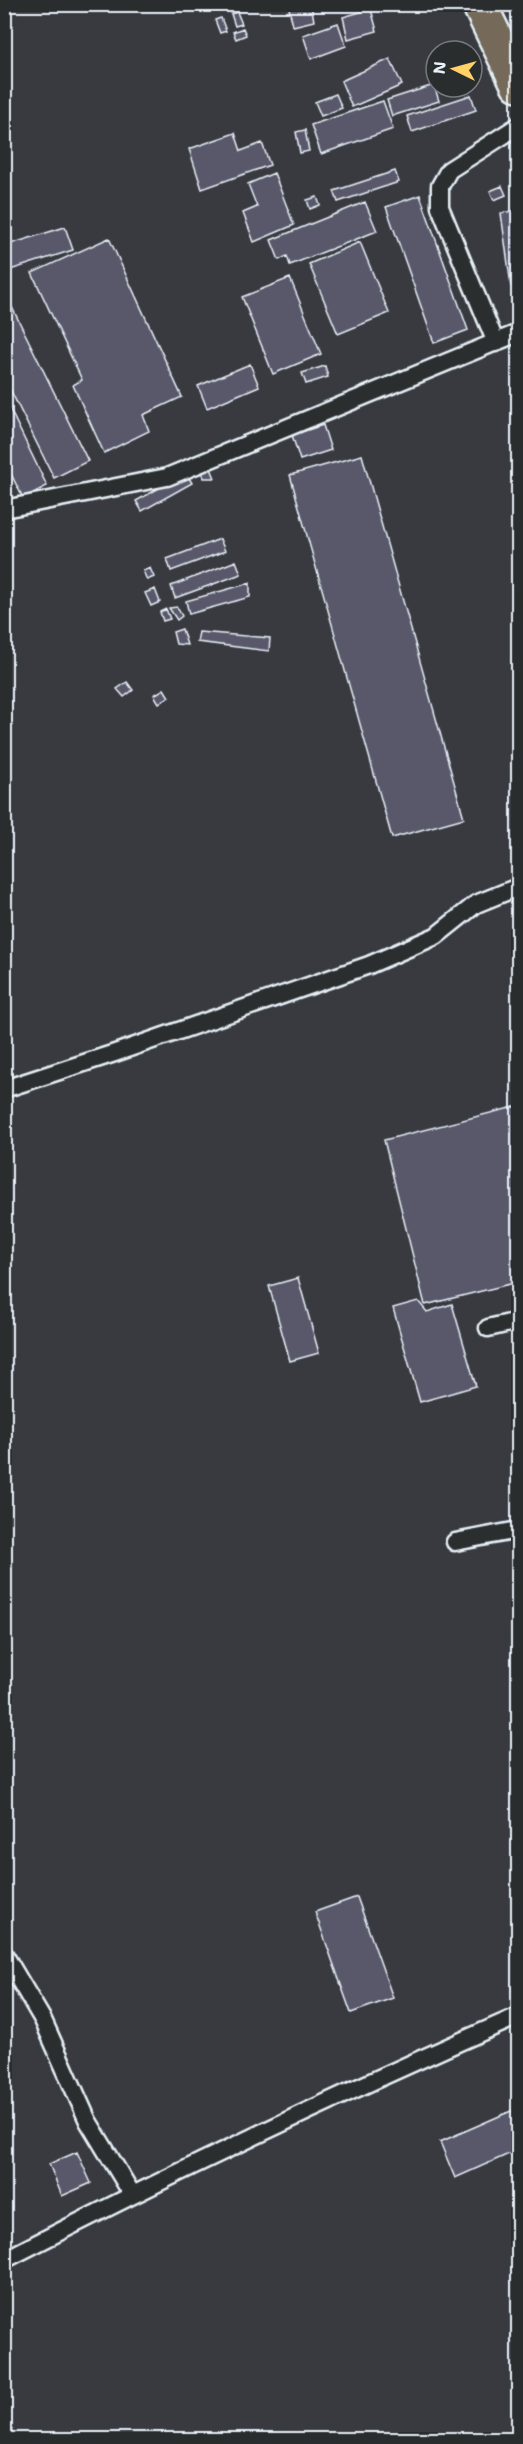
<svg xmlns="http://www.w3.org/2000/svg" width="523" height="2444" font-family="'Shantell Sans',sans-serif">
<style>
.building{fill:#59596b;stroke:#e8f1f8;stroke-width:1.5}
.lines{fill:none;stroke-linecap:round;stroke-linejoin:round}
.service-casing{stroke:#e8f1f8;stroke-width:21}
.primary-casing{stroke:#e8f1f8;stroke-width:38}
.service{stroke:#2a2d2e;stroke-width:16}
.primary{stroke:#746a5a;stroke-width:33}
</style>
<rect width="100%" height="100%" fill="#383a40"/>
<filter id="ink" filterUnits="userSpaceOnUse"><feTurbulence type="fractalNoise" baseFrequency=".0167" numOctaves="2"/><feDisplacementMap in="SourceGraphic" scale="12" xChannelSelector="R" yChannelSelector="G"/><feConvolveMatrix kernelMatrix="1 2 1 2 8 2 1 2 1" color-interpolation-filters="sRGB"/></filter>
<g filter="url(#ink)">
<!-- building -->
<path class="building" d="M288,4H311L314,21L293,26Z
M371,9L377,31L348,39L343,17Z
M237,12L242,24L235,26L231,14Z
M221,18L226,31L220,33L215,20Z
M338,23L346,46L311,59L303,35Z
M243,28L246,35L236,39L233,32Z
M390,59L402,85L352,107L341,81Z
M434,85L439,101L392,116L387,100Z
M336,94L342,108L321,116L315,102Z
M471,95L476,110L412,132L407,116Z
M383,101L393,129L321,154L311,125Z
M305,130L309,151L300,153L296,132Z
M235,133L241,151L262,143L270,165L202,189L189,149Z
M395,171L399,182L338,202L334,191Z
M274,173L294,225L254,242L243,213L257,207L248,184Z
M502,186L506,195L494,200L490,191Z
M420,195L468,330L434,343L386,207Z
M317,197L320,205L310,209L307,200Z
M365,202L377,231L290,265L287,256L279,260L271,240Z
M518,210V285L511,286L501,213Z
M65,227L73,250L4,272V246Z
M109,238L182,397L143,415L149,431L104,453L73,385L82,380L32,273Z
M360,242L389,313L338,334L309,264Z
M290,278L321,354L273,374L242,297Z
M4,291L88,461L54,478L4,377Z
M250,364L259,386L207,408L198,386Z
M325,366L328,377L306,384L302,373Z
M4,397L47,486L23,498L4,460Z
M323,425L331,450L300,460L292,435Z
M362,455L464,818L392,838L290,475Z
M210,466L215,478H204L201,469Z
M186,473L192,483L142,511L136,501Z
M220,539L225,551L171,571L167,559Z
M236,561L241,574L175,598L171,586Z
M150,568L154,577L147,580L143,571Z
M250,583V597L189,614L186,601Z
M155,589L160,602L151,606L145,593Z
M177,607L182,616L177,620L169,608Z
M166,609L170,619L163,621L160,612Z
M182,629L187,645L176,644L173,632Z
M199,632L270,638L269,651L197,642Z
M127,682L133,690L124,697L117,689Z
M164,689L169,697L159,703L154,695Z
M518,1106V1282L425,1305L384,1140Z
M298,1278L319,1353L290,1361L269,1286Z
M418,1301L427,1312L452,1304L476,1386L420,1402L393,1308Z
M357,1897L393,1998L351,2013L315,1912Z
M518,2108V2150L455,2178L440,2142Z
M77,2152L91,2183L62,2196L49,2164Z"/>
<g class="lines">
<!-- service casing -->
<g class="service-casing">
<path id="service" d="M496,343L440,207V186L449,170L518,126
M4,509L167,477L518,333
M4,1089L115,1053L369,965L436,936L476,904L518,887
M488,1328L518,1321
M455,1542L518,1530
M4,1954L43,2020L88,2121L132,2194
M4,2260C173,2173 344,2092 518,2016"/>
</g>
<!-- primary casing -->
<g class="primary-casing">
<path id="primary" d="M479,4L518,84"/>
</g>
<!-- service -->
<use href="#service" class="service"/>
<!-- primary -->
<use href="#primary" class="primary"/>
</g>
</g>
<!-- margin -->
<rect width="523" height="2444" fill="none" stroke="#2a2d2e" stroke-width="24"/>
<rect x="12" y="12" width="499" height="2420" fill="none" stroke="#e8f1f8" stroke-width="2" filter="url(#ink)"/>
<!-- north arrow -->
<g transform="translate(454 69) rotate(275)"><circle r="28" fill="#2a2d2e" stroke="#767b7f" stroke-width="1.5"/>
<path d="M0-4.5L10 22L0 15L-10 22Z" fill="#ffd166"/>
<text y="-9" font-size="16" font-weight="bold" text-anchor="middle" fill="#e8f1f8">N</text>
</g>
</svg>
